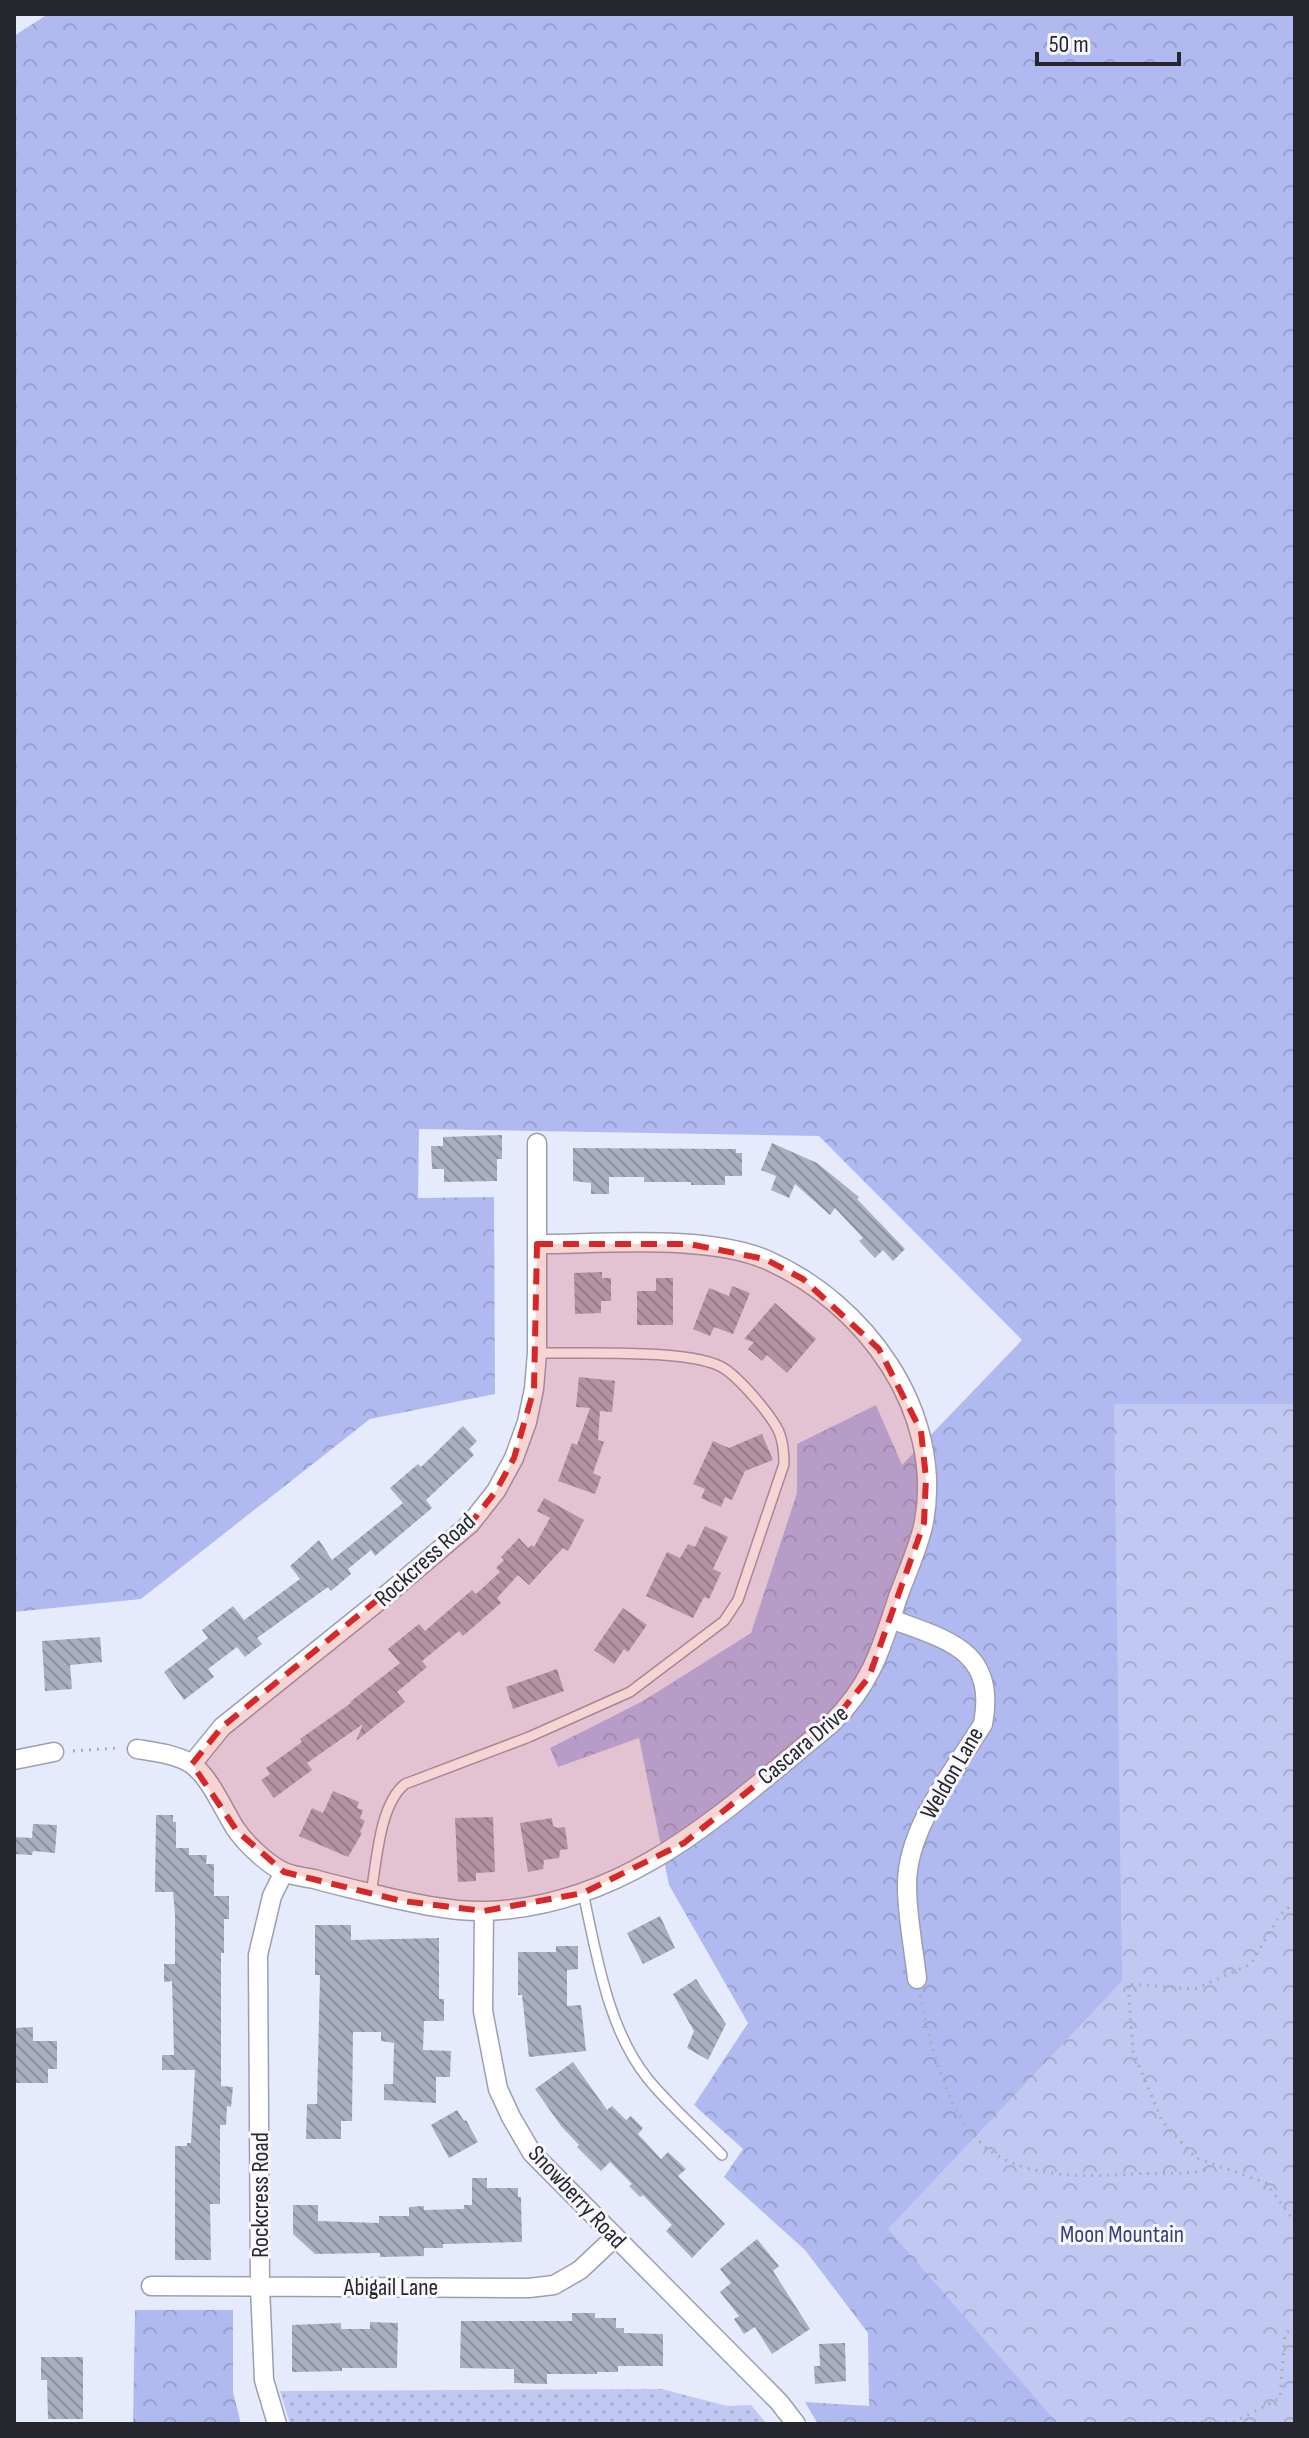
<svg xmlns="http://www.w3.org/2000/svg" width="1309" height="2438" font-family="'Sofia Sans Condensed',sans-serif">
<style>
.grass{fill:url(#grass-dots)}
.forest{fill:url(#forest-crowns)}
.park{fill:url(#park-crowns)}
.building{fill:url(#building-back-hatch)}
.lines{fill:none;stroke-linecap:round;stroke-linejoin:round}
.lane-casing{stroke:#9c9fb1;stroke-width:12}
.street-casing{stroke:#9c9fb1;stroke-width:21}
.path{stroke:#aaadbc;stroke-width:3;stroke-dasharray:2 6;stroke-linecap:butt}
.lane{stroke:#fff;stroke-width:9}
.street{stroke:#fff;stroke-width:18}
.marked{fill:#d62828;fill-opacity:0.2;stroke:#d62828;stroke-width:6;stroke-dasharray:16 10;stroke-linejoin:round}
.labels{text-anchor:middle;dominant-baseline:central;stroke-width:6;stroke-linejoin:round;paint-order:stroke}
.street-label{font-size:24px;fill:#26272e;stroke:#f8f8fc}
.park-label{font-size:24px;fill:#373d7d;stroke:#f8f8fc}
</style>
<defs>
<pattern id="grass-dots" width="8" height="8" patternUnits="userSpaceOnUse" patternTransform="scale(2)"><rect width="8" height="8" fill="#c1c9f2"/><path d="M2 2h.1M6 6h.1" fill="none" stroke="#a6add0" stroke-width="1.8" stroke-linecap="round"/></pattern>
<pattern id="forest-crowns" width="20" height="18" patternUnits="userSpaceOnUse" patternTransform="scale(2)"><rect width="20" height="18" fill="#b0baf0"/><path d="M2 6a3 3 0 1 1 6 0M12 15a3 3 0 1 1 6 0" fill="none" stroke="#97a0ce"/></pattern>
<pattern id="park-crowns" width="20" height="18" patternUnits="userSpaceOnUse" patternTransform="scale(2)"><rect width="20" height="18" fill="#c1c9f2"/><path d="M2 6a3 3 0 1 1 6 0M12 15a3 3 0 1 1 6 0" fill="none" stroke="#a6add0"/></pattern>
<pattern id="building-back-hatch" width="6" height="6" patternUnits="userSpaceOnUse" patternTransform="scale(2)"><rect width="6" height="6" fill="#abaec0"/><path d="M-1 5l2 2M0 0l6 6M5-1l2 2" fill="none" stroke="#8b8e9c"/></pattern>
</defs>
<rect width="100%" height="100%" fill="#e6eafd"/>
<!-- grass -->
<path class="grass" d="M662,2389L727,2406L751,2405L767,2424H290L280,2391Z"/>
<!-- forest -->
<path class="forest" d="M48,14H1295V2424H818L805,2402L869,2406L868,2333L805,2250L724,2177L743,2149L694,2105L748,2023L669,1885L639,1738L558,1767L550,1748L643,1701L751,1633L797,1493V1444L876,1405L902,1465L1022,1340L819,1136L419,1129L418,1198L494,1197L495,1394L370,1419L141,1599L14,1612V36Z
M135,2310H233V2392L241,2424H133Z"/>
<!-- park -->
<path class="park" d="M1114,1404H1295V2424H1058L888,2229L1122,1981Z"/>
<!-- building -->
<path class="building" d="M502,1135V1159H497V1181L444,1182V1169H432L431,1146H443V1137Z
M772,1143L817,1163L859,1197L857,1199L905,1249L893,1261L883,1250L875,1258L859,1241L863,1238L835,1208L830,1215L795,1184L789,1198L771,1190L776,1176L761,1170Z
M573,1148L736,1149V1153H742V1176H725V1185H691V1182H644V1177H609V1194H591V1183L573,1181Z
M602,1272V1278H611V1301H601V1313L575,1314L574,1273Z
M656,1278H673V1325H637V1291H656Z
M732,1286L750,1293L733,1334L714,1327L710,1336L693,1329L709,1288L729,1296Z
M775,1303L816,1339L787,1373L767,1355L762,1361L748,1349L754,1342L744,1339Z
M579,1377L615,1381L612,1412L600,1411L598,1440L604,1442L593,1473L601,1477L595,1494L558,1481L572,1443L577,1445L590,1408L576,1407Z
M463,1426L477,1441L469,1449L474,1455L426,1500L432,1508L375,1556L371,1550L348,1569L351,1574L331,1591L328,1587L257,1638L262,1644L245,1657L237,1647L208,1669L214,1677L184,1700L164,1672L208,1638L202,1630L233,1606L244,1620L300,1579L290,1566L319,1540L332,1560L403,1503L390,1488L418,1464L421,1467Z
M762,1434L773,1460L745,1471L732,1500L725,1497L721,1507L701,1498L705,1489L693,1484L713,1441L729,1448Z
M544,1498L584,1520L568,1551L563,1548L529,1585L518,1575L497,1598L501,1603L463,1636L459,1631L422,1661L427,1667L397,1692L405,1702L356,1741L363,1724L307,1763L312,1770L274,1798L261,1780L270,1774L266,1768L302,1742L300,1739L351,1703L350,1702L400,1663L388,1649L419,1624L425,1631L472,1590L476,1594L500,1572L496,1568L504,1560L501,1557L519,1538L528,1548L532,1545L534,1547L550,1518L537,1511Z
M705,1526L728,1537L713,1569L721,1573L709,1599L704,1597L693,1618L646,1596L667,1552L680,1558L688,1544L695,1547Z
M623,1608L647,1625L628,1652L624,1649L614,1664L594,1650Z
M100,1637L102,1662L70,1665L72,1689L45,1691L42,1641Z
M557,1669L564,1691L513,1709L506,1687Z
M333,1791L359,1802L357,1808L363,1810L360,1818L365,1821L360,1832L362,1833L348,1857L299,1836L312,1808L323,1813Z
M156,1815H173V1822H176V1848H189V1855H207L206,1864H214V1896H229V1919H224V1953H221V2086L233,2087L231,2107L227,2106L226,2125H220V2204H210L211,2260H175V2146H187V2143H191L195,2070H162V2055H174L172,1981L164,1982V1964H175V1914L173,1892H155Z
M493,1817L495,1872L476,1873V1881L458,1882L455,1818Z
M552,1818L553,1826L557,1828L565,1827L568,1849L560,1850L559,1858L544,1860L543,1869L528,1872L520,1823Z
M33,1824L57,1825L55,1853L33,1851L32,1855L14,1854V1837L32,1838Z
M660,1916L675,1948L643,1964L627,1933Z
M315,1925H351V1940L439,1938V1999H444V2021H424L423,2050L451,2051L450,2077H436V2103L384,2100V2084H393L394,2043L381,2041V2032H353L352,2121H341V2139H306L307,2104H317L320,1975H315Z
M556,1946H578V1969L567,1970V2006L581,2005L586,2051L529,2057L522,1995H518V1952H556Z
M696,1979L726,2024L708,2060L687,2048L694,2031L673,1994Z
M33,2027V2041H57V2069H48V2083H14V2028Z
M573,2062L607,2110L612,2106L626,2120L631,2116L643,2128L638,2134L661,2159L668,2152L686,2169L678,2176L725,2224L692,2258L666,2231L672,2225L643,2195L640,2197L629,2186L632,2184L610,2162L601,2171L577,2147L579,2145L561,2126L535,2089Z
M457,2110L464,2121L466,2120L478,2142L449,2158L431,2125Z
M472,2178H487V2188H518V2197H521L522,2242L443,2244V2248H424V2256L380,2257V2253L315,2254L293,2234V2205H318V2221L379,2223V2216H409V2207L424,2206V2210L464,2209V2205H472Z
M757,2239L779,2266L773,2271L810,2329L772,2354L755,2327L744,2334L734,2319L739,2316L720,2292L731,2283L720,2269Z
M572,2313H595V2318H616V2328H624V2333L663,2334V2366H618V2372H597V2374H547V2384L514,2383V2369L460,2368L461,2321H572Z
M370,2322L398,2323L397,2368H342V2371L292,2372V2325L341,2323V2329H370Z
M845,2343L846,2381L815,2384L814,2366H820L819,2344Z
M41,2357H83V2419H48L47,2380H41Z"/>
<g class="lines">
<!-- lane casing -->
<g class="lane-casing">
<path id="lane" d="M371,1893C377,1861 379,1805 405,1784L529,1737L630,1692L724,1621L738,1600L784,1464C784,1435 778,1426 760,1404C750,1392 738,1378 725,1369C694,1348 579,1354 537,1353
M583,1893C597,1955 607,2028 648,2079C670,2106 698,2130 722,2155"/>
</g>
<!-- street casing -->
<g class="street-casing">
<path id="street" d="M891,1619C947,1640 997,1650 983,1724C954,1771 906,1829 907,1886C907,1917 914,1949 917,1979
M137,1749C155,1752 174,1754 190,1763C209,1775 223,1809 235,1828C245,1843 267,1864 284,1872C293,1876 304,1877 314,1879C335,1885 357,1890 378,1895C413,1903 451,1912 486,1911C630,1906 727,1808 831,1724C872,1683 881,1649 898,1597C907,1572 919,1547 924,1522C944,1411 865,1303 767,1260C708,1234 603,1244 537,1244
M14,1760L54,1752
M192,1764L222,1727L385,1596L470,1524L496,1491L514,1458L527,1422L534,1389L537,1353V1143
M484,1911L483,2011L498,2089L511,2117L532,2153L779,2402L796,2424
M151,2286L529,2288L554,2285L580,2270L614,2238
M277,2424L264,2380L260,2287L258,1955L272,1896L284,1872"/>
</g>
<!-- path -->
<path class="path" d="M73,1751L117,1748
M1295,1902L1280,1915L1251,1964L1195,1989L1128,1984L1133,2051L1162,2121L1196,2158L1266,2183L1295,2222
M920,1995C929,2041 947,2115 984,2146C1023,2179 1085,2177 1132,2174C1153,2172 1194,2177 1210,2167
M819,2422L841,2424
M1033,2424L1234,2422L1280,2398L1285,2334L1295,2326"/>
<!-- lane -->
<use href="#lane" class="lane"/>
<!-- street -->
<use href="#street" class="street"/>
</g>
<!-- marked area -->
<path class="marked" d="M537,1244H689L765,1259L803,1279L879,1349L921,1431L926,1478L924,1523L869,1677L831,1724L684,1843L583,1893L484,1911L402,1901L284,1872L237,1831L192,1764L222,1727L470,1524L496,1491L514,1458L534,1389Z"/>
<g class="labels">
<!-- street labels -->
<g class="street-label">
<text transform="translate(425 1560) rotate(-42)">Rockcress Road</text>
<text transform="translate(803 1745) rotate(-40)">Cascara Drive</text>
<text transform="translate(952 1773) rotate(-60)">Weldon Lane</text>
<text transform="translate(260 2195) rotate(-90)">Rockcress Road</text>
<text transform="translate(577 2197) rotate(47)">Snowberry Road</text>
<text x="391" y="2287">Abigail Lane</text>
</g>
<!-- park labels -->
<g class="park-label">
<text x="1122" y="2234">Moon Mountain</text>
</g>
</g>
<!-- border -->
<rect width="1309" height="2438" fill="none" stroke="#26272e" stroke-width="32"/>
<!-- scale -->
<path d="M1037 52v12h142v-12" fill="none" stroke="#26272e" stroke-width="4"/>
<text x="1049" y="52" font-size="24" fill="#26272e" stroke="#f8f8fc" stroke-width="6" paint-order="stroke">50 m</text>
</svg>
